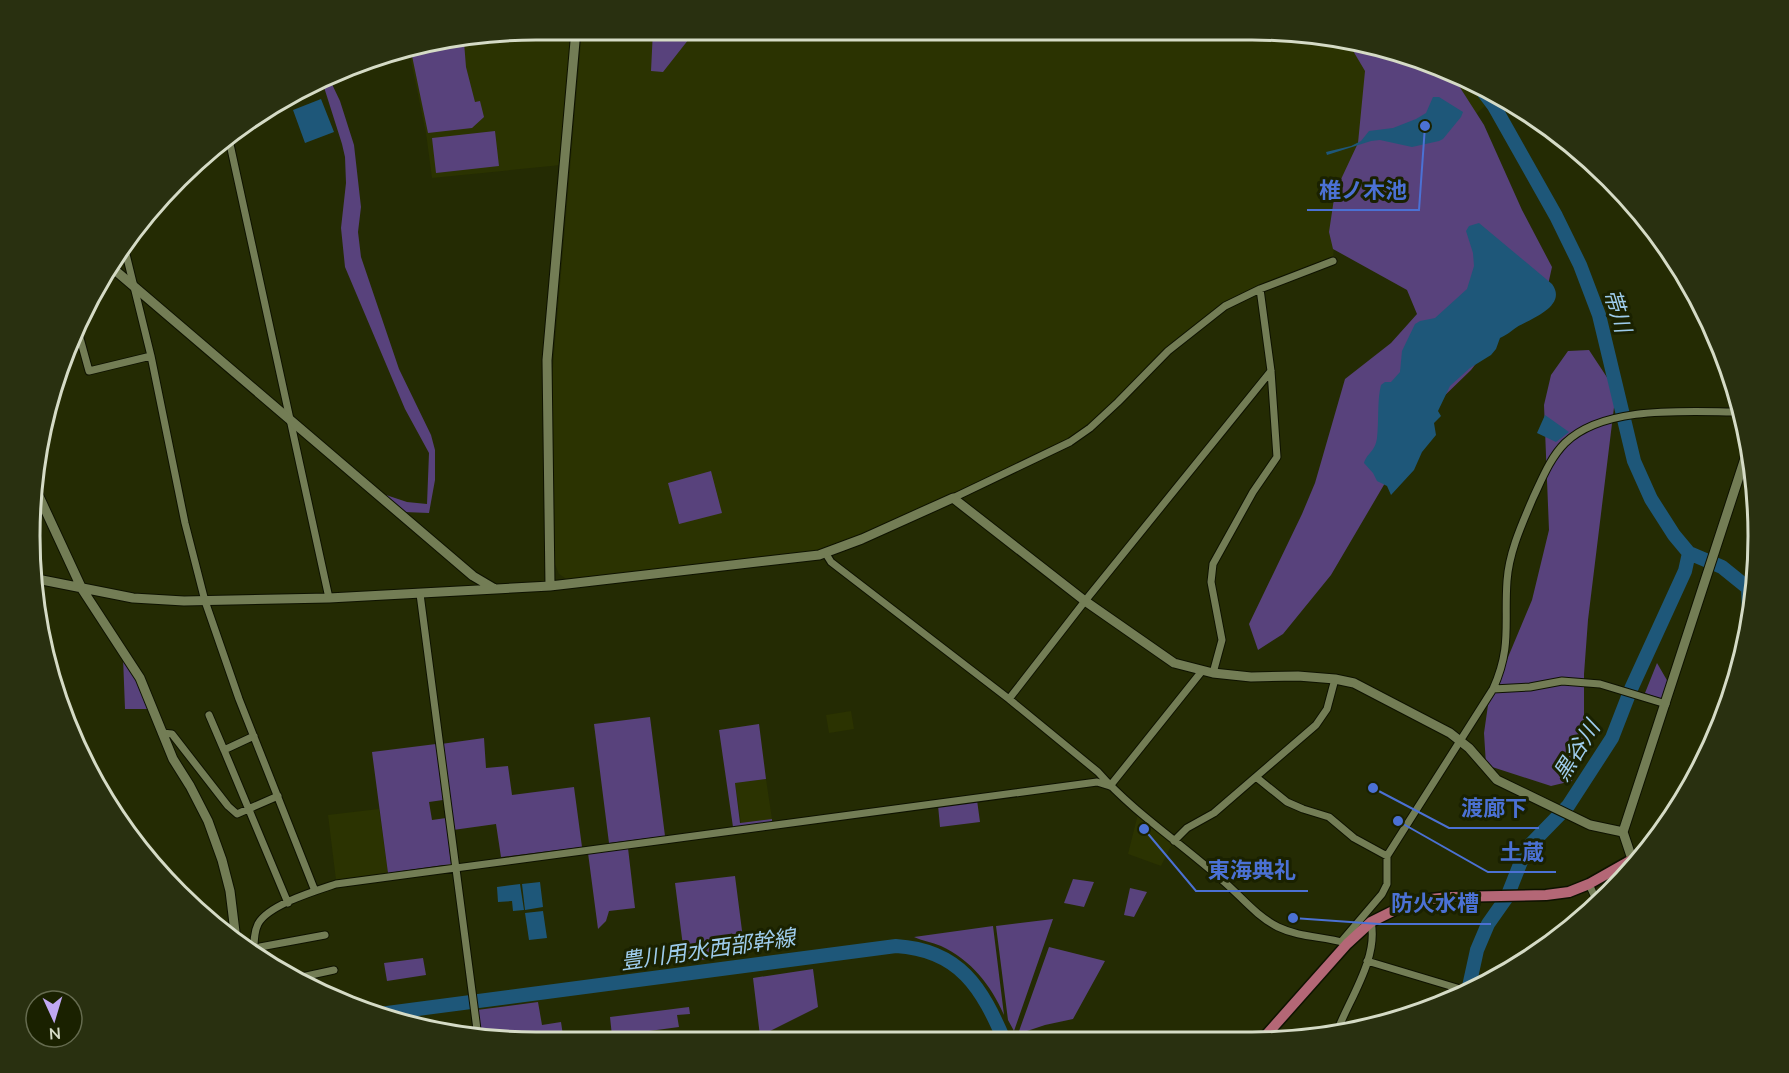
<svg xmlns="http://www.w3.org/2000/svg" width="1789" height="1073" font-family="'Nunito Sans','Noto Sans JP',sans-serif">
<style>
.built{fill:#2b3301}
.green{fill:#58427c}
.water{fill:#1e5779}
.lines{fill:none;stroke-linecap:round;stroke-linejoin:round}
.river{stroke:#1e5779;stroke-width:14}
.street-casing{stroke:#0e1200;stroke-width:9}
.secondary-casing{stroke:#0e1200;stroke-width:11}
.primary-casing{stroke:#0e1200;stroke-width:13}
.street{stroke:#737d55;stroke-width:7}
.secondary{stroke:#737d55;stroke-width:9}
.primary{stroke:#b46776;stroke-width:10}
.labels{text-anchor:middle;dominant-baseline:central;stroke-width:6;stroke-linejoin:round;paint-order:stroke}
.water-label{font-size:22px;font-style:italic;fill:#9eccec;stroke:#1a2100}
.rim{fill:none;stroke:#d5dbc6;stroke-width:3}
.leader{fill:none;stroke:#4b71d4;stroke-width:2}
.callout-dot{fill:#4b71d4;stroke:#1a2100;stroke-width:2}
.callout-label{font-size:22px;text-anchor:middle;font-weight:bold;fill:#4b71d4;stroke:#1a2100;stroke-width:6;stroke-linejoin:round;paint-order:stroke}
</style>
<rect width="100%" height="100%" fill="#242b03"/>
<!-- built -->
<path class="built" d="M536,30H574L561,165L432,178L426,133L409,51Z
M582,30L1286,31L1416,57L1473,85L1485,106L1433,153L1337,207L1333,259L1222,306L1206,317L1166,350L1117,400L1071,439L826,551L568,580L559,574L554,562L552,378Z
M851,711L854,729L829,733L826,715Z
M766,779L772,819L741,823L735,783Z
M379,809L388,873L336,880L328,815Z
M1138,814L1172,844L1161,866L1128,854Z"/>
<!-- green -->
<path class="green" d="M653,30H696L663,72L651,71Z
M464,42L466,67L475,102L480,101L484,117L472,128L428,133L411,51Z
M1349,44L1416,57L1452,75L1484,125L1522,210L1552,267L1548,285L1507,324L1471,370L1437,403L1405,449L1331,575L1283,634L1258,650L1249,624L1302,514L1315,483L1345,379L1391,343L1417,314L1407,290L1333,249L1329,232L1335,192L1358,143L1365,71Z
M330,80L340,101L354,145L361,207L358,232L361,257L399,369L431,435L435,450V480L429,513L404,512L383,494L407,502L427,504L429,453L405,409L345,267L341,228L346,183L345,157L342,144L323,84Z
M495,131L499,166L436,173L432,138Z
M1589,350L1616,391L1588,620L1584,674V734L1572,781L1551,786L1486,765L1484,733L1488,705L1532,600L1549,530L1544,405L1551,375L1568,351Z
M711,471L722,513L679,524L668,483Z
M123,657L131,669L149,709H125Z
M1657,663L1668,682L1662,699L1645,693Z
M650,717L665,836L609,843L594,724Z
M759,724L766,779L735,783L740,823L772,819V822L733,827L719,730Z
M484,738L486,768L508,766L512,795L574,787L582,847L501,857L496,824L453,830L441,744Z
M436,744L443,800L429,802L432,820L446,818L451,864L388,873L372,752Z
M977,800L980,822L940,827L938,805Z
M628,848L635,908L609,911L606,921L598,929L588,853Z
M735,876L745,954L685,962L675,883Z
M1073,879L1094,882L1084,907L1064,903Z
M1130,888L1147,892L1134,917L1124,915Z
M1053,919L1014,1031L1008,1020L996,926Z
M993,926L1004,1015C991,985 971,960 941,946C932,942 922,941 914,937Z
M1049,947L1105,961L1073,1019L1045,1025L1018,1034Z
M423,958L426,975L387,981L384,963Z
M813,969L818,1007L760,1036L753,978Z
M538,1002L542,1025L561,1022L564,1042H503L480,1037L477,1010Z
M689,1007L690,1014L677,1015L679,1027L612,1036L610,1017Z"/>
<!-- water -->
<path class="water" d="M1433,97H1439L1463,112L1461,117L1443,139L1439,141L1412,147L1380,140L1371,141L1327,155L1326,152L1351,146L1361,141L1369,131L1393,128L1416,119L1426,113Z
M321,99L334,132L305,143L293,110Z
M1479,223L1552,284C1568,306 1531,319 1517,327C1511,331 1507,335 1500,338L1496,349L1491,355L1470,368L1450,386L1438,411L1441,416L1434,423L1436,435L1422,452L1414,470L1391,495L1387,486L1377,481L1373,473L1364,463C1367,453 1375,452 1377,438C1379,422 1377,400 1381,385L1385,382H1391L1400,372L1402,351L1415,324L1420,321L1435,318L1467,289L1474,266L1473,253L1466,231L1469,226Z
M1545,415L1569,432L1556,442L1537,433Z
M540,882L543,907L525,910L522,884Z
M520,884L524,910L513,911L512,901L498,902L497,887Z
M543,911L547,938L529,940L525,913Z"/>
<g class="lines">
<!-- river -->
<path class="river" d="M1482,90L1494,106L1556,216L1580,265L1599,315L1634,461L1651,499L1674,535L1689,553L1722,567L1748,588L1749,611L1751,613
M1468,991L1477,950L1488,924L1507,897L1526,849L1568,806L1612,738L1631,689L1685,571L1689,553
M372,1015L896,946C960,950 982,988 1005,1042"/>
<!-- street casing -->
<g class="street-casing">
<path id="street" d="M228,135L329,598
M124,246L151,356L185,523L205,601L239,699L315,891
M78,331L89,371L151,356
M953,498L1070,442L1090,428L1118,402L1168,351L1225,306L1260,289L1333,261
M826,554L831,562L1009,699L1098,772C1134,813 1181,843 1222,880C1241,896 1256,916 1278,927C1301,938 1323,936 1345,943
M420,594L478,1037
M1213,673L1222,640L1211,582L1213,564L1253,492L1277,457L1271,371L1260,289
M1493,689L1530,687L1562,681L1600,684L1666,704
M1009,699L1085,601L1271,371
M209,715L224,750
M162,733L172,734L228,806L237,814L278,796
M254,736L224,750L288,903
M1256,777L1287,802L1303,809L1329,817L1354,838L1387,856
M1110,786L1202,671
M1174,841L1187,828L1214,813L1316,725L1327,709L1335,679
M1589,884L1598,904
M1606,895L1610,882
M1341,942L1382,894L1387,884V856L1493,689C1512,647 1504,624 1507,581C1509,552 1522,524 1533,498C1542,479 1550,458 1565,443C1605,404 1690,412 1742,412
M254,957C254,946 253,934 258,924C268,905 315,891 336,884L1097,782L1110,786
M260,960V947L325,935
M1367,961L1467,991
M297,978L334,970
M1336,1034C1348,1001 1379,958 1371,922"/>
</g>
<!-- secondary casing -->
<g class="secondary-casing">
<path id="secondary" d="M110,266L473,576L495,589
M37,492L82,589L140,678L173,759L190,786L208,821L222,860L230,891L236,940
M37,579L133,598L184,601L329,598L550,586L819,555L862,539L953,498L1085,601L1174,663L1213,673L1251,677L1298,676L1335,679L1354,683L1450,733L1469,748L1497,780L1590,825L1623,832
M550,586L547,360L576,30
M1632,859L1623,832L1750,443"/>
</g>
<!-- primary casing -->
<g class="primary-casing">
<path id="primary" d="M1260,1042L1347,944L1371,922L1413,901L1449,897L1546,895L1569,892L1589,884L1642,854"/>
</g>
<!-- street -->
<use href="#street" class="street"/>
<!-- secondary -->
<use href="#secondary" class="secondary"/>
<!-- primary -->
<use href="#primary" class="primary"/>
</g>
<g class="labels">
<!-- water labels -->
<g class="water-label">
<text transform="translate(1617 311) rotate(73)">帯川</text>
<text transform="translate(1577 751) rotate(-58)">黒谷川</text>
<text transform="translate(708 950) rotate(-8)">豊川用水西部幹線</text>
</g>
</g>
<!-- crop -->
<path d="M0 0H1789V1073H0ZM536 40H1252A496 496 0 0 1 1748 536V536A496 496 0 0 1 1252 1032H536A496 496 0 0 1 40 536V536A496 496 0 0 1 536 40Z" fill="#293010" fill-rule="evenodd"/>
<path class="rim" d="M536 40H1252A496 496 0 0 1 1748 536V536A496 496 0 0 1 1252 1032H536A496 496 0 0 1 40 536V536A496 496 0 0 1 536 40Z"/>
<!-- callouts -->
<path class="leader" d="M1425 126L1419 210H1307M1373 788L1449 828H1539M1398 821L1488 872H1556M1144 829L1196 891H1308M1293 918L1379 924H1491"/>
<g class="callout-dot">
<circle cx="1425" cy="126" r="6"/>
<circle cx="1373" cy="788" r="6"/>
<circle cx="1398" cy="821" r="6"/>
<circle cx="1144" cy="829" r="6"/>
<circle cx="1293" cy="918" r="6"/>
</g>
<g class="callout-label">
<text x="1363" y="198">椎ノ木池</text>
<text x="1494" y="816">渡廊下</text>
<text x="1522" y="860">土蔵</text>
<text x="1252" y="878">東海典礼</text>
<text x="1435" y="911">防火水槽</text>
</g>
<!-- north arrow -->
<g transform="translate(54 1019) rotate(176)"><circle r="28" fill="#1a2100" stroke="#656b4f" stroke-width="1.5"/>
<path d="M0-4.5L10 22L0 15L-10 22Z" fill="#c1a8f3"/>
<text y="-9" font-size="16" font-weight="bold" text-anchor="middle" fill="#d5dbc6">N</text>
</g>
</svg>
